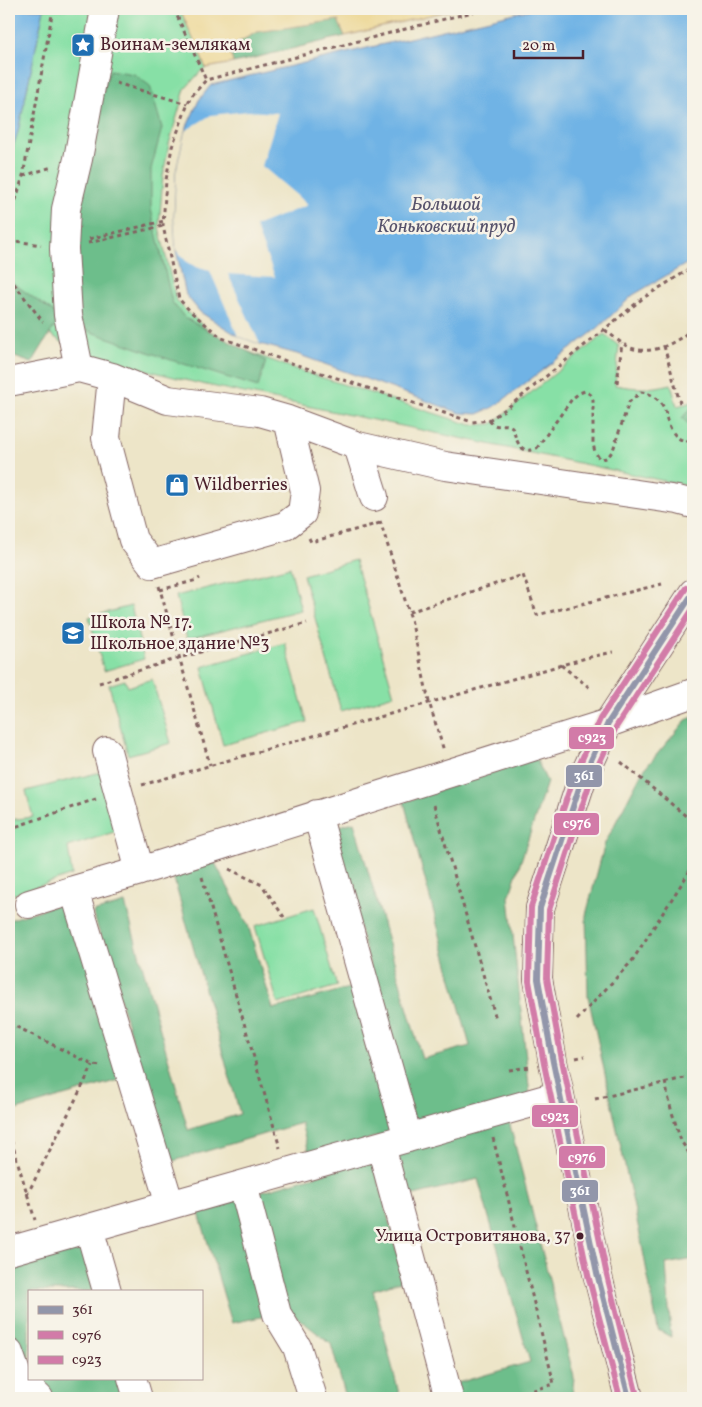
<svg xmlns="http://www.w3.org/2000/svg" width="702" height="1407" font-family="Vollkorn,serif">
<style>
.green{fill:#87e0a6;stroke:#688068}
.forest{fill:#6dbe8b;stroke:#5c6e5b}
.sand{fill:#eeda9e;stroke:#9c7c64}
.water{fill:#6fb3e5;stroke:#5c6988}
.pier{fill:#ede5c8}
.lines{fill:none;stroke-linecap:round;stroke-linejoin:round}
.minor-casing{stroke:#836462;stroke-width:30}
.path{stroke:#836462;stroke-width:3;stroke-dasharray:4 4;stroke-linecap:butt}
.minor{stroke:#fff;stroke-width:28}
.bus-1-casing{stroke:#f7f3e8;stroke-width:10}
.bus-2-casing{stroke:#f7f3e8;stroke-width:10}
.bus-3-casing{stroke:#f7f3e8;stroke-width:10}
.bus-1{stroke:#9296aa;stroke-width:6}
.bus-2{stroke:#d27ba8;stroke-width:6}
.bus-3{stroke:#d27ba8;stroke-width:6}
.bus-dot{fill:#4a1f2b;stroke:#f7f3e8;stroke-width:2}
.labels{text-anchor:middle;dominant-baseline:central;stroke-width:5;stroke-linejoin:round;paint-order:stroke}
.bus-label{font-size:17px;fill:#4a1f2b;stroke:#f7f3e8;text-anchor:end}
.poi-label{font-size:18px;fill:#4a1f2b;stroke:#f7f3e8;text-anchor:start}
.water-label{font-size:19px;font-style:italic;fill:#57536c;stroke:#f7f3e8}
.line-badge{stroke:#f7f3e8;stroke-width:2}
.badge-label{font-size:14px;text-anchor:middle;font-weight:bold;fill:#fff}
</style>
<rect width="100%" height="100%" fill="#f7f3e8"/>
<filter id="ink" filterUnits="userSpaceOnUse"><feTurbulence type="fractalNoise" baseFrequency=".02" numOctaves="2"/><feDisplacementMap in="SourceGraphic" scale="10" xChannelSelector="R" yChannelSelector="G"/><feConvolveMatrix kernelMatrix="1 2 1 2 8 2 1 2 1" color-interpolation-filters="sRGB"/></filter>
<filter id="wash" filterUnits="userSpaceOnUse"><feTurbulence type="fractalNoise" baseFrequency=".0096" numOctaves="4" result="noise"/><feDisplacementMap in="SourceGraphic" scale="20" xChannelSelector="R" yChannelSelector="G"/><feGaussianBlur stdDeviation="1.12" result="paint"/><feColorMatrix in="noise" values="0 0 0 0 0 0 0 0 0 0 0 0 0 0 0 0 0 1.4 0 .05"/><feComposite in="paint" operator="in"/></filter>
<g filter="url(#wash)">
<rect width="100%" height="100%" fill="#ede5c8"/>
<!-- green -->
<path class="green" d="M44,9H180L206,68L201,71L185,89L169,144L163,176L159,227L176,300L188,313L222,342L295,369L471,425L492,424L604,334L619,346L615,385C635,389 652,389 671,384L677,406L693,402V487L197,383L77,352L9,307V159L18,132Z
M355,560L394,695L341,711L303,575Z
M290,567L301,610L187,639L176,596Z
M131,606L144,659L104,671L89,617Z
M285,643L307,722L223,745L202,667Z
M152,679L171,743L128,755L109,685L125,680L128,687Z
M101,772L117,831L68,847L72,875L9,896V820L33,817L26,791Z
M314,908L337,986L278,1004L255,926Z"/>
<!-- forest -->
<path class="forest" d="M338,20L345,36L233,63L229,48L257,32Z
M110,70L134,74L150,86L162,128L151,169V209L172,302L185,318L266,361L258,387L171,360L77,327L71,211L90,132Z
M9,280L60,317L32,363L9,355Z
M693,408V429L682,418L689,410Z
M693,717V1259L666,1264L671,1337L658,1330L640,1235L588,996L586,915L605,843L642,772L686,720Z
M536,758L547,782L509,897L530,1096L415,1128L332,828L354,822L422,1059L470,1046L404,802Z
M214,861L248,925L273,1009L356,986L396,1131L310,1156L301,1123L170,1162L93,912L125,903L188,1130L240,1114L172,872Z
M69,901L122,1079L9,1112V920Z
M509,1121L574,1377L572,1398H458L454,1384L530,1362L478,1179L406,1197L393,1153Z
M373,1159L404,1280L373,1290L400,1398H346L331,1344L289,1311L232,1323L198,1210Z
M82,1243L97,1291H29V1378H124L130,1398H57L9,1384V1264Z"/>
<!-- sand -->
<path class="sand" d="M180,9H455L345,36L338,20L257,32L229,47L233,63L206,68Z"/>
<!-- water -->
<path class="water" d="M9,9H44L18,132L9,159Z
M532,9H693V260L633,295L598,328L494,407L478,414L460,413L297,354L260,344L238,336L200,312L186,295L176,250L174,218L176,172L185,131L199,100L211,85Z"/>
<!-- pier -->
<path class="pier" d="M248,111L278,113L262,166L308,205L255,226L275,277L228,274L260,344L238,336L210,271L196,267L186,261L176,250L174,218L176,172L185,131L211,115Z"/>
</g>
<g filter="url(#ink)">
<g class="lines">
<!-- minor casing -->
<g class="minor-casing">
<path id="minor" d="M79,368L68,315L64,249L66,209L78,159L105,9
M112,377L106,438L133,540L152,564L285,526L302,513L305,491L288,420
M9,382L79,368L112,377L168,400L260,412L288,420L358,446L445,466L678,500L693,504
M358,446L374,497
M107,751L140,871
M317,814L408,1138
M29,904L74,890
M381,1146L449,1398
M243,1185L277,1314L297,1347L313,1398
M170,1205L560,1095
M89,1228L107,1291
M9,1251L170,1205L74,890L140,871L608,723L693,693
M9,1353L18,1378L39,1398
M132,1378L138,1398
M629,1398L597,1273L553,1062L538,979L540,908L581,782L608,723L693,593"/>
</g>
<!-- path -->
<path class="path" d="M174,9L206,80
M484,9L206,80L190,98L172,147L166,180L163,226L179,299L191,312L222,338L297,365L472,422L489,420L507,408L643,298L693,267
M116,83L187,104
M23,176L52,167
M9,215L14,206L23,176L53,9
M89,239L164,221
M9,240L41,245
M88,243L163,226
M9,277L43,322
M605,330C613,336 621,344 631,348C653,356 678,342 693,328
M664,346L680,403
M617,383L622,343
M489,420C497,432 502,420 512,427C517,440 519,456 537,448L572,399L579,393L585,391L591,395L593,400V444L595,452L599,458C607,460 609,456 613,450L629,402L641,392C651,393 661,400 665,410C666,414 666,418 668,422C672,434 680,444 693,440
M380,521L411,619L429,702L444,751
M309,538L311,542L380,523
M159,586L210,765
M160,590L197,580L200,578
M409,612L523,575L537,615L662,584
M561,665L590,688
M99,683L179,658L307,623
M621,762L693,822
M142,785L586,658L613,652
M434,805L496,1019
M9,829L96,799
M229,869L262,885L284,917
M202,877L280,1148
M577,1020L632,961L693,866
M9,1023L93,1065L101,1066
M576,1058L585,1056
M509,1070L530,1067
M665,1082L671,1109L681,1141L693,1159
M595,1099L693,1076
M9,1133L35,1220
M493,1138L554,1384L507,1398
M27,1195L93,1065
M280,1398L283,1391"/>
<!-- minor -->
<use href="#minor" class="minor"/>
<!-- bus-1 casing -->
<g class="bus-1-casing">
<path id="bus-1" d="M629,1398L597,1273L553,1062L538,979L540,908L581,782L608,723L693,593"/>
</g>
<!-- bus-2 casing -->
<g class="bus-2-casing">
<path id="bus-2" d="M637,1396L606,1271L562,1060L547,978L549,910L589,785L616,727L693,609"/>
</g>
<!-- bus-3 casing -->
<g class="bus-3-casing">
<path id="bus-3" d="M620,1398L588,1275L544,1064L529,981L531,907L573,779L600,719L686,588"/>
</g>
<!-- bus-1 -->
<use href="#bus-1" class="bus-1"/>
<!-- bus-2 -->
<use href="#bus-2" class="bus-2"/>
<!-- bus-3 -->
<use href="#bus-3" class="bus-3"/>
</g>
</g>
<!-- icons -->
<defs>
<g id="sight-square" transform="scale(1.25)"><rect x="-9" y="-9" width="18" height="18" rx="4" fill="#1f6fb2" stroke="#f7f3e8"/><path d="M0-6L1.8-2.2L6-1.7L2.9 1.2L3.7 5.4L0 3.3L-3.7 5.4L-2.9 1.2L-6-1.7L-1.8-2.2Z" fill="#fff"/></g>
<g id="shop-square" transform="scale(1.25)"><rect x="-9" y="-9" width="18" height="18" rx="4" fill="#1f6fb2" stroke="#f7f3e8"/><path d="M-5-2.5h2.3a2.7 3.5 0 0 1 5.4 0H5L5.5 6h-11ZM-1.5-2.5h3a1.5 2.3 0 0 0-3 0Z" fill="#fff"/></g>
<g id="school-square" transform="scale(1.25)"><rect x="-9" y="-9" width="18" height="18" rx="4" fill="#1f6fb2" stroke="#f7f3e8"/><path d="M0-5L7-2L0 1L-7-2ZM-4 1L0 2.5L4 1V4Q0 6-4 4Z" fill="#fff"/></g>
</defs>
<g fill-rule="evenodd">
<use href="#sight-square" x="83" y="45"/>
<use href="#shop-square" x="177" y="485"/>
<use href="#school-square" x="73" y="633"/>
</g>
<!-- markers -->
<circle class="bus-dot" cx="580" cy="1236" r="4.5"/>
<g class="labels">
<!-- bus labels -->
<g class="bus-label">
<text x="571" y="1236">Улица Островитянова, 37</text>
</g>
<!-- poi labels -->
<g class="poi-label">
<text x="100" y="45">Воинам-землякам</text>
<text x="194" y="485">Wildberries</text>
<text x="90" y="623">Школа № 17.<tspan x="90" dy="21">Школьное здание №3</tspan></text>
</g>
<!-- water labels -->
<g class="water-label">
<text x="446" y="205">Большой<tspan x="446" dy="22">Коньковский пруд</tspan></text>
</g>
</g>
<g class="line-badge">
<rect x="568" y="726" width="47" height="24" rx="5" fill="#d27ba8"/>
<rect x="565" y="764" width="38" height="24" rx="5" fill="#9296aa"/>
<rect x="553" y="812" width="47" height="24" rx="5" fill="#d27ba8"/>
<rect x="531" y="1104" width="48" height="24" rx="5" fill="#d27ba8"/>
<rect x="558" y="1145" width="48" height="24" rx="5" fill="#d27ba8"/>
<rect x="561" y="1179" width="38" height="24" rx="5" fill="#9296aa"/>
</g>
<g class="badge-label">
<text x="592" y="742">с923</text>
<text x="584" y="780">361</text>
<text x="577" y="828">с976</text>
<text x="555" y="1121">с923</text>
<text x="582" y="1162">с976</text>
<text x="580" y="1195">361</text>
</g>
<!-- margin -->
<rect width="702" height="1407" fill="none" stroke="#f7f3e8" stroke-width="30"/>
<!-- legend -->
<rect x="28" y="1290" width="175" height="90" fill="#f7f3e8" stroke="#b29e9c"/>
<rect x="38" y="1306" width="25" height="8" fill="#9296aa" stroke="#b29e9c"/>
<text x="72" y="1314" font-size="15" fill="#4a1f2b">361</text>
<rect x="38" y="1331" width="25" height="8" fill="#d27ba8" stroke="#b29e9c"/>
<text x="72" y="1340" font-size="15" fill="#4a1f2b">с976</text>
<rect x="38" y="1356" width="25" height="8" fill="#d27ba8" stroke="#b29e9c"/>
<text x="72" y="1364" font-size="15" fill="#4a1f2b">с923</text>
<!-- scale -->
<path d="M514 50v8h69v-8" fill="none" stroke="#4a1f2b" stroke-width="2.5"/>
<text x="522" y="50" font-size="15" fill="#4a1f2b" stroke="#f7f3e8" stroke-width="4" paint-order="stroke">20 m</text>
</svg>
